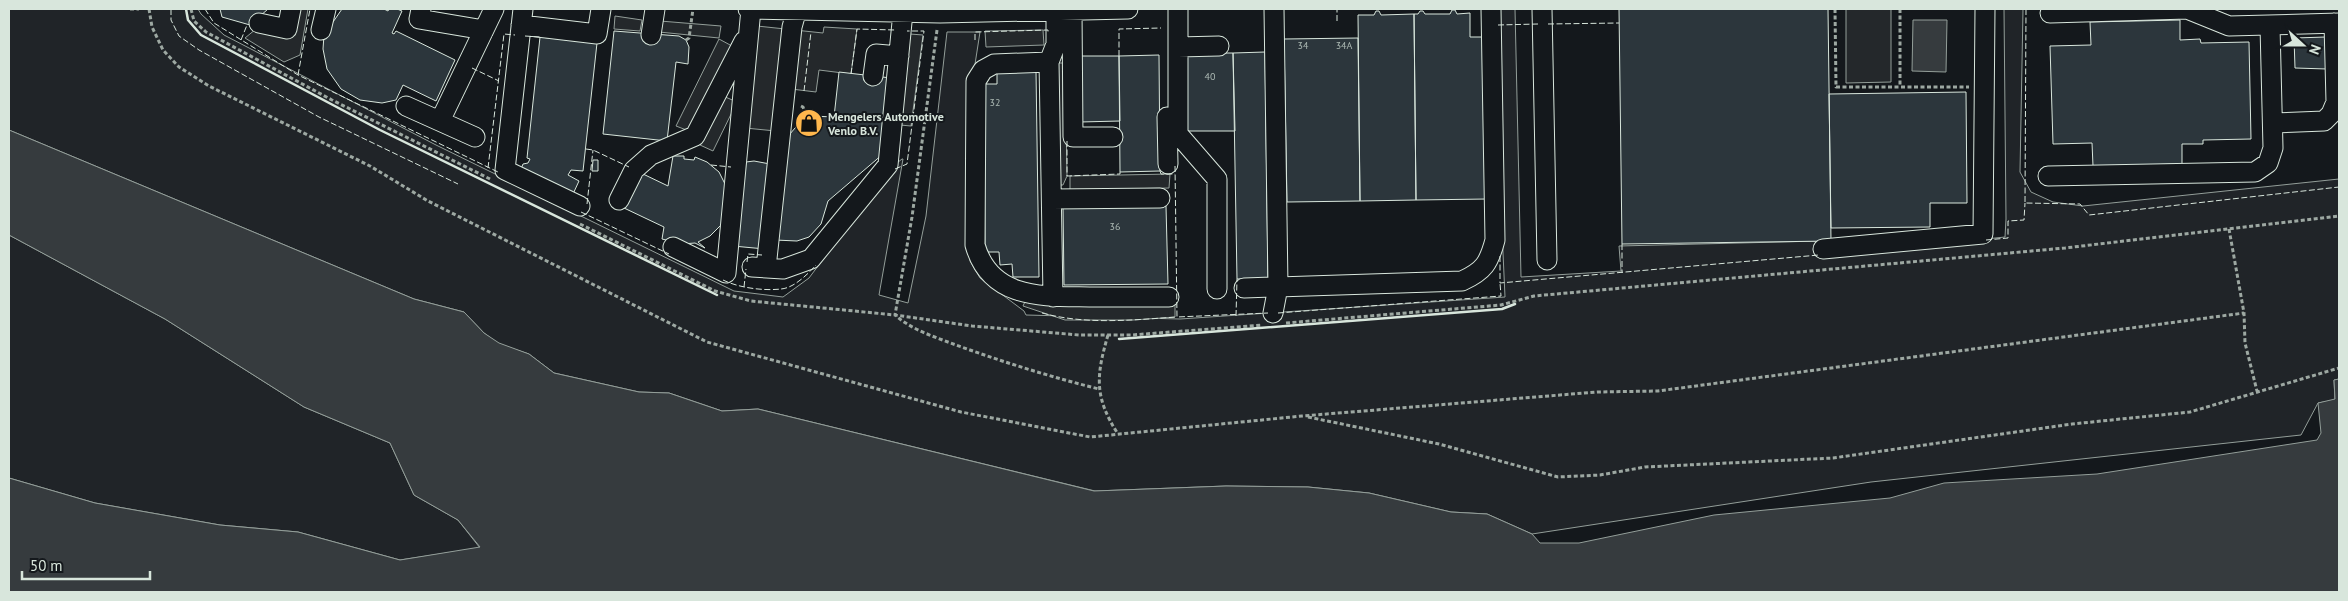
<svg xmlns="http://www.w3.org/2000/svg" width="2348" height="601" font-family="'PT Sans',sans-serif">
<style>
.green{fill:#202428;stroke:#939e99}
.parking{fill:#24282b;stroke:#939e99}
.water{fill:#363b3e;stroke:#939e99}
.building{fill:#2c363c;stroke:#d8e6dc}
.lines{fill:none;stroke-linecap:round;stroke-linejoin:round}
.minor-casing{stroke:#d8e6dc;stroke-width:21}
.path{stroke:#9da8a2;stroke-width:3;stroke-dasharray:4 2.5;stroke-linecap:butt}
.minor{stroke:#14181c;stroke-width:19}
.fence{stroke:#d8e6dc;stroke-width:1;stroke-dasharray:6 2.5;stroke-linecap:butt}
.wall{stroke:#d8e6dc;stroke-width:2.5}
.labels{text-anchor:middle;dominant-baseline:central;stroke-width:4;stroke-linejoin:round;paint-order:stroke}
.number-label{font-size:10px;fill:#adbab4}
.poi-label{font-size:12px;font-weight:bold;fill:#d8e6dc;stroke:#14181c;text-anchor:start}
</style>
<rect width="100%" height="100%" fill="#14181c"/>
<!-- green -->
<path class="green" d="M9,9H198L201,14L224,35L436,145L734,291L783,297L809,278L893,166L902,159H903L879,295L908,303L926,216L947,32H980L969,103L970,261L980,278L1024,311L1026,315L1180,319L1505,297L1492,9H1515L1521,277L1621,271L1619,246L1820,241L1821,256L2005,237L2006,219L2004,9H2023L2020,172L2031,192L2053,202L2083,206L2339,179V379L2334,380L2335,400L2318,403L2301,435L1871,482L1532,534L1487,514L1451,512L1369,493L1308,487L1226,486L1095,491L758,409L722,411L669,393L639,392L554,373L529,354L499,344L484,333L464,312L414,299L9,130Z
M9,235L165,319L304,407L390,443L414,495L458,520L480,548L400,560L298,532L220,525L95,503L9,478Z"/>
<!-- parking -->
<path class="parking" d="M296,9H308L300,55L284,62L245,38L256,29L293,25Z
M1846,9H1891V82L1846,83Z
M615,16L642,20L640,31L614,29Z
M660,21L721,26L719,38L659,32Z
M757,26L823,33L824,27L857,29L851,74L819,70L816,92L791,89L786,132L745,128Z
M1043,30L1044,45L986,47L985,31Z
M910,34L923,35L911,126L900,125Z
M719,39L732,46L689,131L676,126Z
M1054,63H1065L1067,176L1063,185H1053Z
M723,96L737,102L713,151L700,145Z
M1170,174L1169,188L1070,190V176Z
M1028,295L1067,306L1175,303V317L1133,320H1065L1023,306Z"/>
<!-- water -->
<path class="water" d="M1913,20H1947L1946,72L1912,71Z
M9,130L414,299L464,312L484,333L499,343L529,354L554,373L639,392L669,393L722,411L758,409L1094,491L1226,486L1308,487L1369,493L1451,512L1487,514L1532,534L1540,543H1579L1714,515L1890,498L1944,483L2097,474L2317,440L2321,433L2318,403L2335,399L2334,380L2339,379V592H9V478L95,503L220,525L298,532L400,560L480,547L458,520L414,495L390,443L304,407L165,319L9,235Z"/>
<!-- building -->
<path class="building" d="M220,9H268L250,25L222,17Z
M342,9H384L388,11L389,9H397L402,11L392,33L394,34L396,31L455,60L436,101L403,85L396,100L382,103L360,100L341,89L327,69L323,49L324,35Z
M1619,9H1828L1831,241L1622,244Z
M1452,10H1455L1457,14L1470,13V37H1485L1487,199L1416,200L1414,14H1418L1420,11H1423L1425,14H1450Z
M1376,11H1379L1381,15L1414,14L1416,200L1360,201L1358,15H1374Z
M2180,20V40L2200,39L2201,43L2249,42L2251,139L2203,140V144H2182V164L2093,166L2092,143L2053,144L2050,46L2091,45L2090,22Z
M614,31L679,36L686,40L689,47L688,64L676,62L667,141L603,134Z
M540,37L597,43L583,171L571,170L568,175L579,181L573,194L521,169L523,164L528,163L530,159L527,158Z
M2326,37L2327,69L2295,68L2294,38Z
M1358,38L1360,201L1287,202L1284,39Z
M1265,52L1268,279H1237L1233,53Z
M1182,53H1233L1235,131H1183Z
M1159,55L1160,171L1120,172L1119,56Z
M1079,56H1119L1120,121L1080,122Z
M997,71H1036L1039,277H1013L1012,264L1000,265L999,252H985L984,84H997Z
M839,72L891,78L883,154L828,201L821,224L809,237L797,241L775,240L789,135L802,120L812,116L834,117Z
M1966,92L1967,203H1930V227L1831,228L1829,94Z
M673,156H684V159L694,160L695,157L707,162L719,172L727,188L722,224L710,236L698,242L705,248L695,243L682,244L662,239L664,227L624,208L641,173L668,186Z
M593,160H598V171H592Z
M754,161L770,164L765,249L733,246L746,162Z
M1166,206L1168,284L1064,285L1063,207Z"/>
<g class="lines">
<!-- minor casing -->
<g class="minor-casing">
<path id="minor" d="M421,9L419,19L484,30
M523,9L505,170L580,206
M748,9L940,13L1128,9
M1178,9V134L1217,179V289
M1542,9L1547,260
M2187,9L2229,26L2339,23
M1072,10L1073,137H1113
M2050,13L2187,9
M259,23L287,29L291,9
M521,25L597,34L601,9
M321,30L326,9
M651,35L655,9
M1178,47L1219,46
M1049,62L994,64L983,70L976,81L975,245C991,301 1045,296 1092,297C1118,297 1143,297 1169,297
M873,76L876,54L899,56
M406,106L475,137
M1167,117L1168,164
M440,121L494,9
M2273,123L2324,121L2331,114L2336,102L2334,23
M2048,176L2255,172L2268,163L2273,148L2270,26
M1052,199L1160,198
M619,200L634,170L651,155L695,136L744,41
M673,247L726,273L751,9
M1823,249L1983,234L1985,9
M752,267L783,269L811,259L888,165L903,12
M766,268L792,27L797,9
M1244,288L1462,281C1484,271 1489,263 1495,240L1491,9
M1053,297L1049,62L1056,44V11
M1273,313L1278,287L1274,9"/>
</g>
<!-- path -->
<path class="path" d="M130,9H139
M149,9L152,27L163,50L179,67L209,86L370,166L428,201L707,342L961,412L1090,437L1302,416L1597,392L1658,391L2244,313
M191,9L194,21L206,32L332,100L492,180
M1835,9L1836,87H1969
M1900,9V87
M937,30L912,217L895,315C912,330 935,337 956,345C1003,362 1051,377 1099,389
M686,40L689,38L693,9
M801,106L803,107L807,118
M580,224L715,291L751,301L895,315L972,326L1079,335H1132L1262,325
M2229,229L2244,313L2245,343L2257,391
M1286,323L1501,305L1534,296L2065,248L2339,216
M1108,335C1096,376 1094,397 1118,434
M1308,417L1439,444L1558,477L1600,475L1645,467L1833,458L2072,424L2190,412L2339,368"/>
<!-- minor -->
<use href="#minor" class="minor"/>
<!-- fence -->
<path class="fence" d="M171,9V20L179,36L199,50L319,117L458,184
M205,9L214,23L298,75L500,173
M2026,9L2025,203L2080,204L2089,215L2339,187
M1337,21V9
M1548,24L1619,23
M1498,25L1538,24
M525,36L540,37
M241,40L247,25
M975,40V32L1048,30V32
M1119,56V29L1161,28
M472,68L499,81
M851,74L857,29L895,30
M298,75L310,9
M804,91L811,32
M1067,141V176L1120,174V172
M586,149L593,150L629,167
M711,165L731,167
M1175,166L1177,317L1268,313
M488,168L504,34L515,35
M895,169L907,164L924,31H907
M1160,171L1161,174H1175
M587,204L593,150
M581,212L669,254
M1986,240L2008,238V221L2024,220L2025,203
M1622,244V273
M1500,256V283L1819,255
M747,262L748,254L762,255
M723,280C739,288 764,291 781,289C794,288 808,274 816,265
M744,287L746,269
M1042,313C1086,325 1132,320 1177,317
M1278,313L1501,296L1500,283
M1236,316L1237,279"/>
<!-- wall -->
<path class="wall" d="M186,9L188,20L201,35L380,130L717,295
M1119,339L1502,309L1515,304"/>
</g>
<!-- icons -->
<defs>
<g id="shop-disc" transform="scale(1.4375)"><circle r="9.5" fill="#ffb74d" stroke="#14181c"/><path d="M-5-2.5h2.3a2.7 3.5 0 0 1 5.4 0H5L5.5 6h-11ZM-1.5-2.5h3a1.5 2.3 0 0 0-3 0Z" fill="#111"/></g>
</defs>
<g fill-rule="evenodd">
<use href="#shop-disc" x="809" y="123"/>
</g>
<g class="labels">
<!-- number labels -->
<g class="number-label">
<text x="1303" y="45">34</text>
<text x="1344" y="45">34A</text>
<text x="1210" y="76">40</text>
<text x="995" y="102">32</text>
<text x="1115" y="226">36</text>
</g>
<!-- poi labels -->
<g class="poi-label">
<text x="828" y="116">Mengelers Automotive<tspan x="828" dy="14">Venlo B.V.</tspan></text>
</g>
</g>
<!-- border -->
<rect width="2348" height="601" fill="none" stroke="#d8e6dc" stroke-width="20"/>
<!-- north arrow -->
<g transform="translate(2303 45) rotate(111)" stroke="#14181c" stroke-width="4" paint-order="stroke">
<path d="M0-4L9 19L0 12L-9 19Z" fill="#d8e6dc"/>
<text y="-8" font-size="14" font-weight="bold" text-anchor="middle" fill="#d8e6dc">N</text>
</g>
<!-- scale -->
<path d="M22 571v8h128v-8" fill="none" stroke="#d8e6dc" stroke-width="2.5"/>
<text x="30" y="571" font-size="15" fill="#d8e6dc" stroke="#14181c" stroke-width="4" paint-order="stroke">50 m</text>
</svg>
